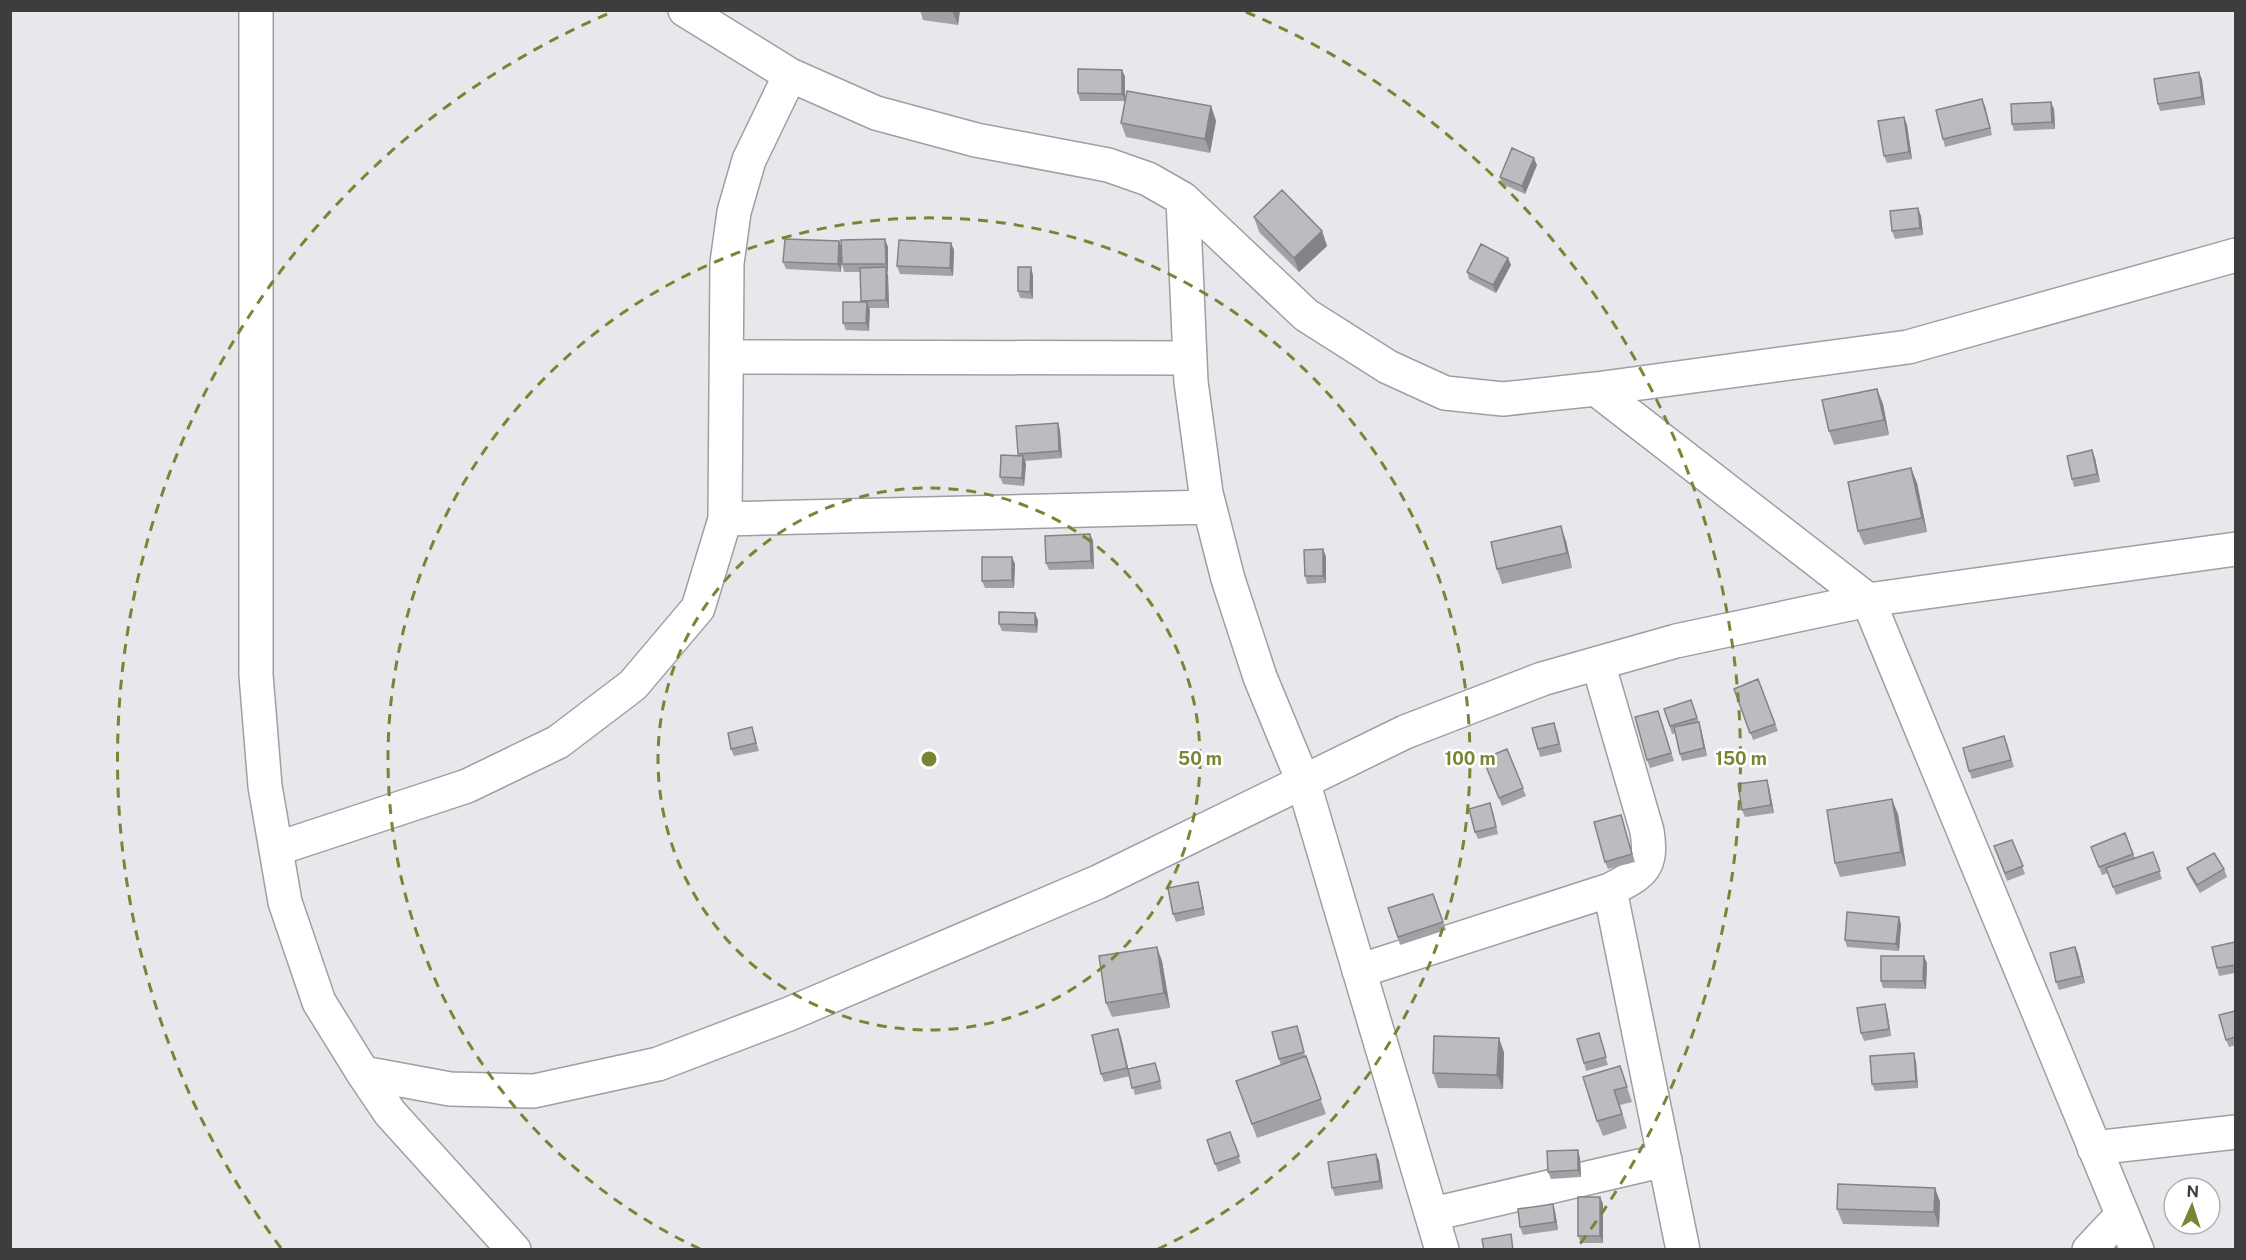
<svg xmlns="http://www.w3.org/2000/svg" width="2246" height="1260" font-family="'Public Sans',sans-serif">
<style>
.lines{fill:none;stroke-linecap:round;stroke-linejoin:round}
.minor-casing{stroke:#a09ea3;stroke-width:36}
.minor{stroke:#fff;stroke-width:33}
.wall{fill:#a3a1a5}
.shaded-wall{fill:#848386}
.building{fill:#bdbbc0;stroke:#848386;stroke-width:1.5}
.ring{fill:none;stroke:#778635;stroke-width:3;stroke-dasharray:10 8}
.centre{fill:#778635;stroke:#fff;stroke-width:3}
.ring-label{font-size:18px;text-anchor:middle;font-weight:bold;fill:#778635;stroke:#fff;stroke-width:5;stroke-linejoin:round;paint-order:stroke}
</style>
<rect width="100%" height="100%" fill="#eae7ec"/>
<g class="lines">
<!-- minor casing -->
<g class="minor-casing">
<path id="minor" d="M256,10V675L265,786L285,902L319,1002L363,1073L390,1113L514,1250
M685,10L790,75L876,113L976,140L1108,165L1148,179L1183,199L1306,315L1388,367L1445,393L1503,399L1596,389L1908,347L2236,255
M1183,199L1191,382L1206,493L1228,579L1260,677L1303,781L1442,1250
M727,357L1190,358
M1596,389L1868,600L2137,1250
M725,519L1209,507
M276,849L467,786L558,742L633,685L698,608L725,519L727,263L734,212L749,160L790,75
M1610,890L1683,1250
M1359,971L1610,890C1642,873 1653,869 1647,831L1598,663
M363,1073L450,1089L534,1091L658,1064L789,1014L1098,882L1405,732L1542,679L1676,641L1868,600L2236,549
M2094,1148L2236,1132
M1433,1214L1665,1160
M2089,1250L2122,1215"/>
</g>
<!-- minor -->
<use href="#minor" class="minor"/>
</g>
<!-- wall -->
<path class="wall" d="M920,10H960L958,25L923,20Z
M1122,70L1125,77V99L1211,106L1216,121L1210,153L1126,137L1121,123L1125,101H1080L1078,93Z
M2199,72L2202,80L2205,105L2160,111L2158,104Z
M1985,106L1992,135L1945,147L1943,139Z
M2054,109L2055,129L2014,131L2012,124Z
M1904,117L1907,125L1912,159L1887,163L1884,156Z
M1537,165L1525,194L1502,184L1500,177Z
M1921,216L1923,235L1895,239L1892,231Z
M1254,217L1322,231L1327,246L1299,272L1259,232Z
M951,243L954,250L953,276L900,274L897,266Z
M888,247V272H887L888,275L889,308H869V331L846,330L843,323L862,302L860,272H844L842,264V251L841,272L786,269L783,262L841,248Z
M1508,258L1511,265L1496,293L1469,279L1467,272Z
M1033,275V299L1020,298L1018,291Z
M1877,389L1883,404L1889,435L1834,445L1829,431Z
M1058,423L1060,431L1062,458L1025,461L1026,464L1024,486L1003,484L1000,477L1019,456L1018,454Z
M2095,458L2100,482L2074,487L2072,479Z
M1911,468L1917,483L1927,532L1864,545L1858,531Z
M1090,534L1093,541L1094,569L1049,570L1046,563Z
M1566,541L1572,568L1502,584L1497,569Z
M1323,549L1326,557V583L1307,584L1305,576Z
M1012,557L1015,564L1014,588H985L982,581Z
M1038,620L1037,633L1002,631L999,624Z
M1758,679L1778,731L1753,740L1734,689Z
M1691,700L1701,729L1707,756L1682,761L1680,754L1675,733L1672,734L1664,709Z
M1658,711L1674,761L1650,768L1647,760Z
M752,727L759,751L734,756L731,749Z
M1557,730L1562,752L1540,757L1538,749Z
M2007,743L2014,767L1972,779L1969,771Z
M1507,749L1526,796L1502,806L1483,759Z
M1769,787L1774,813L1745,817L1742,810Z
M1493,811L1498,834L1478,839L1475,832Z
M1898,814L1906,866L1840,877L1835,863Z
M1623,822L1635,862L1608,869L1605,862Z
M2125,833L2135,858L2153,852L2162,879L2116,895L2108,873L2102,875L2091,847Z
M2012,840L2025,874L2007,881L1994,846Z
M2187,868L2224,869L2227,877L2200,893L2189,875Z
M1200,889L1205,915L1176,922L1173,914Z
M1433,894L1446,930L1400,945L1388,908Z
M1901,924L1899,951L1847,947L1845,940Z
M2235,942V973L2219,976L2217,968Z
M2075,947L2078,954L2085,983L2059,990L2056,982Z
M1162,961L1170,1008L1112,1017L1106,1003Z
M1927,963L1926,989L1883,988L1881,981Z
M1887,1011L1891,1036L1864,1041L1861,1033Z
M2235,1011V1045L2229,1047L2226,1040Z
M1300,1033L1305,1056L1326,1114L1257,1138L1236,1081L1281,1065L1279,1059Z
M1121,1037L1129,1073L1158,1070L1162,1089L1135,1095L1130,1076L1104,1082L1101,1074Z
M1601,1041L1608,1065L1586,1071L1584,1063Z
M1504,1052L1503,1089L1438,1088L1433,1073Z
M1916,1061L1918,1088L1875,1091L1872,1084Z
M1620,1066L1632,1102L1620,1105L1627,1128L1603,1136L1597,1121Z
M1230,1132L1241,1163L1218,1172L1207,1140Z
M1376,1154L1379,1161L1383,1189L1335,1196L1332,1188Z
M1580,1158L1581,1177L1551,1179L1548,1172Z
M1935,1188L1940,1202L1939,1227L1843,1224L1837,1209Z
M1600,1197L1603,1204V1243H1581L1578,1236Z
M1555,1211L1558,1230L1523,1235L1520,1227Z"/>
<!-- shaded-wall -->
<path class="shaded-wall" d="M952,10H960L958,25Z
M1122,70L1125,77V101L1122,94Z
M2199,72L2202,80L2205,105L2202,97Z
M1982,99L1985,106L1992,135L1990,128Z
M2051,102L2054,109L2055,129L2052,122Z
M1211,106L1216,121L1210,153L1205,139Z
M1904,117L1907,125L1912,159L1909,152Z
M1534,158L1537,165L1525,194L1522,186Z
M1918,208L1921,216L1923,235L1920,228Z
M1322,231L1327,246L1299,272L1294,258Z
M885,239L888,247V272L886,264Z
M839,241L842,248L841,272L838,264Z
M951,243L954,250L953,276L950,268Z
M1508,258L1511,265L1496,293L1493,285Z
M886,267L888,275L889,308L886,300Z
M1031,267L1033,275V299L1030,292Z
M867,302L870,310L869,331L866,323Z
M1877,389L1883,404L1889,435L1884,420Z
M1058,423L1060,431L1062,458L1059,451Z
M2092,450L2095,458L2100,482L2097,474Z
M1023,456L1026,464L1024,486L1022,478Z
M1911,468L1917,483L1927,532L1922,518Z
M1561,526L1566,541L1572,568L1567,553Z
M1090,534L1093,541L1094,569L1091,561Z
M1323,549L1326,557V583L1323,576Z
M1012,557L1015,564L1014,588L1012,580Z
M1035,613L1038,620L1037,633L1035,625Z
M1699,722L1701,729L1707,756L1704,748Z
M1767,780L1769,787L1774,813L1771,805Z
M1892,799L1898,814L1906,866L1901,852Z
M1198,882L1200,889L1205,915L1203,908Z
M1899,917L1901,924L1899,951L1896,944Z
M1157,947L1162,961L1170,1008L1164,993Z
M2075,947L2078,954L2085,983L2082,976Z
M1924,956L1927,963L1926,989L1923,981Z
M1885,1004L1887,1011L1891,1036L1889,1029Z
M1118,1029L1121,1037L1130,1076L1127,1068Z
M1499,1038L1504,1052L1503,1089L1497,1075Z
M1914,1053L1916,1061L1918,1088L1916,1081Z
M1578,1150L1580,1158L1581,1177L1578,1170Z
M1376,1154L1379,1161L1383,1189L1380,1181Z
M1935,1188L1940,1202L1939,1227L1934,1212Z
M1600,1197L1603,1204V1243L1600,1236Z
M1553,1204L1555,1211L1558,1230L1555,1222Z"/>
<!-- building -->
<path class="building" d="M1078,69L1122,70V94L1078,93Z
M2199,72L2202,97L2158,104L2154,79Z
M1127,91L1211,106L1205,139L1121,123Z
M1982,99L1990,128L1943,139L1936,110Z
M2051,102L2052,122L2012,124L2011,104Z
M1904,117L1909,152L1884,156L1878,121Z
M1512,148L1534,158L1522,186L1500,177Z
M1282,190L1322,231L1294,258L1254,217Z
M1918,208L1920,228L1892,231L1890,211Z
M785,239L839,241L838,264L783,262Z
M885,239L886,264H842L841,240Z
M899,240L951,243L950,268L897,266Z
M1481,244L1508,258L1493,285L1467,272Z
M886,267V300L861,301L860,268Z
M1018,267H1031L1030,292L1018,291Z
M843,302H867L866,323H843Z
M1877,389L1884,420L1829,431L1822,400Z
M1058,423L1059,451L1018,454L1016,426Z
M2092,450L2097,474L2072,479L2067,456Z
M1001,455L1023,456L1022,478L1000,477Z
M1911,468L1922,518L1858,531L1848,482Z
M1561,526L1567,553L1497,569L1491,542Z
M1090,534L1091,561L1046,563L1045,536Z
M1323,549V576H1305L1304,550Z
M982,557H1012V580L982,581Z
M999,612L1035,613V625L999,624Z
M1758,679L1775,724L1750,733L1734,689Z
M1691,700L1697,718L1670,726L1664,709Z
M1658,711L1671,753L1647,760L1635,717Z
M1699,722L1704,748L1680,754L1674,727Z
M1554,723L1559,744L1538,749L1532,728Z
M752,727L756,743L731,749L728,733Z
M2004,736L2011,760L1969,771L1963,748Z
M1507,749L1523,788L1499,798L1483,759Z
M1767,780L1771,805L1742,810L1738,784Z
M1892,799L1901,852L1835,863L1827,810Z
M1490,803L1496,827L1475,832L1469,809Z
M1621,815L1632,854L1605,862L1594,822Z
M2125,833L2133,854L2099,867L2091,847Z
M2012,840L2023,866L2005,873L1994,846Z
M2153,852L2160,871L2113,887L2106,868Z
M2214,853L2224,869L2197,885L2187,868Z
M1198,882L1203,908L1173,914L1168,888Z
M1433,894L1443,922L1398,937L1388,908Z
M1847,912L1899,917L1896,944L1845,940Z
M2235,942V965L2217,968L2212,947Z
M1157,947L1164,993L1106,1003L1099,956Z
M2075,947L2082,976L2056,982L2050,953Z
M1881,956H1924L1923,981H1881Z
M1885,1004L1889,1029L1861,1033L1857,1008Z
M2235,1011V1037L2226,1040L2219,1015Z
M1297,1026L1304,1052L1279,1059L1272,1032Z
M1118,1029L1127,1068L1101,1074L1092,1035Z
M1599,1033L1606,1057L1584,1063L1577,1039Z
M1434,1036L1499,1038L1497,1075L1433,1073Z
M1914,1053L1916,1081L1872,1084L1870,1056Z
M1306,1056L1321,1099L1252,1124L1236,1081Z
M1155,1063L1160,1081L1132,1088L1128,1069Z
M1620,1066L1627,1087L1614,1090L1622,1114L1597,1121L1583,1077Z
M1230,1132L1239,1156L1215,1164L1207,1140Z
M1578,1150V1170L1548,1172L1547,1151Z
M1376,1154L1380,1181L1332,1188L1328,1162Z
M1838,1184L1935,1188L1934,1212L1837,1209Z
M1578,1197H1600V1236H1578Z
M1553,1204L1555,1222L1520,1227L1518,1209Z
M1511,1234L1513,1250H1484L1482,1239Z"/>
<!-- distance rings -->
<g class="ring">
<circle cx="929" cy="759" r="271"/>
<path d="M700 1249A541 541 0 1 1 1158 1249"/>
<path d="M281 1248A812 812 0 0 1 612 12M1246 12A812 812 0 0 1 1577 1248"/>
</g>
<circle cx="929" cy="759" r="9" class="centre"/>
<g class="ring-label">
<text x="1200" y="765">50 m</text>
<text x="1470" y="765">100 m</text>
<text x="1741" y="765">150 m</text>
</g>
<!-- border -->
<rect width="2246" height="1260" fill="none" stroke="#3d3d3e" stroke-width="24"/>
<!-- north arrow -->
<g transform="translate(2192 1206) rotate(3)"><circle r="28" fill="#ffffff" stroke="#b1b1b2" stroke-width="1.5"/>
<path d="M0-4.5L10 22L0 15L-10 22Z" fill="#778635"/>
<text y="-9" font-size="16" font-weight="bold" text-anchor="middle" fill="#3d3d3e">N</text>
</g>
</svg>
